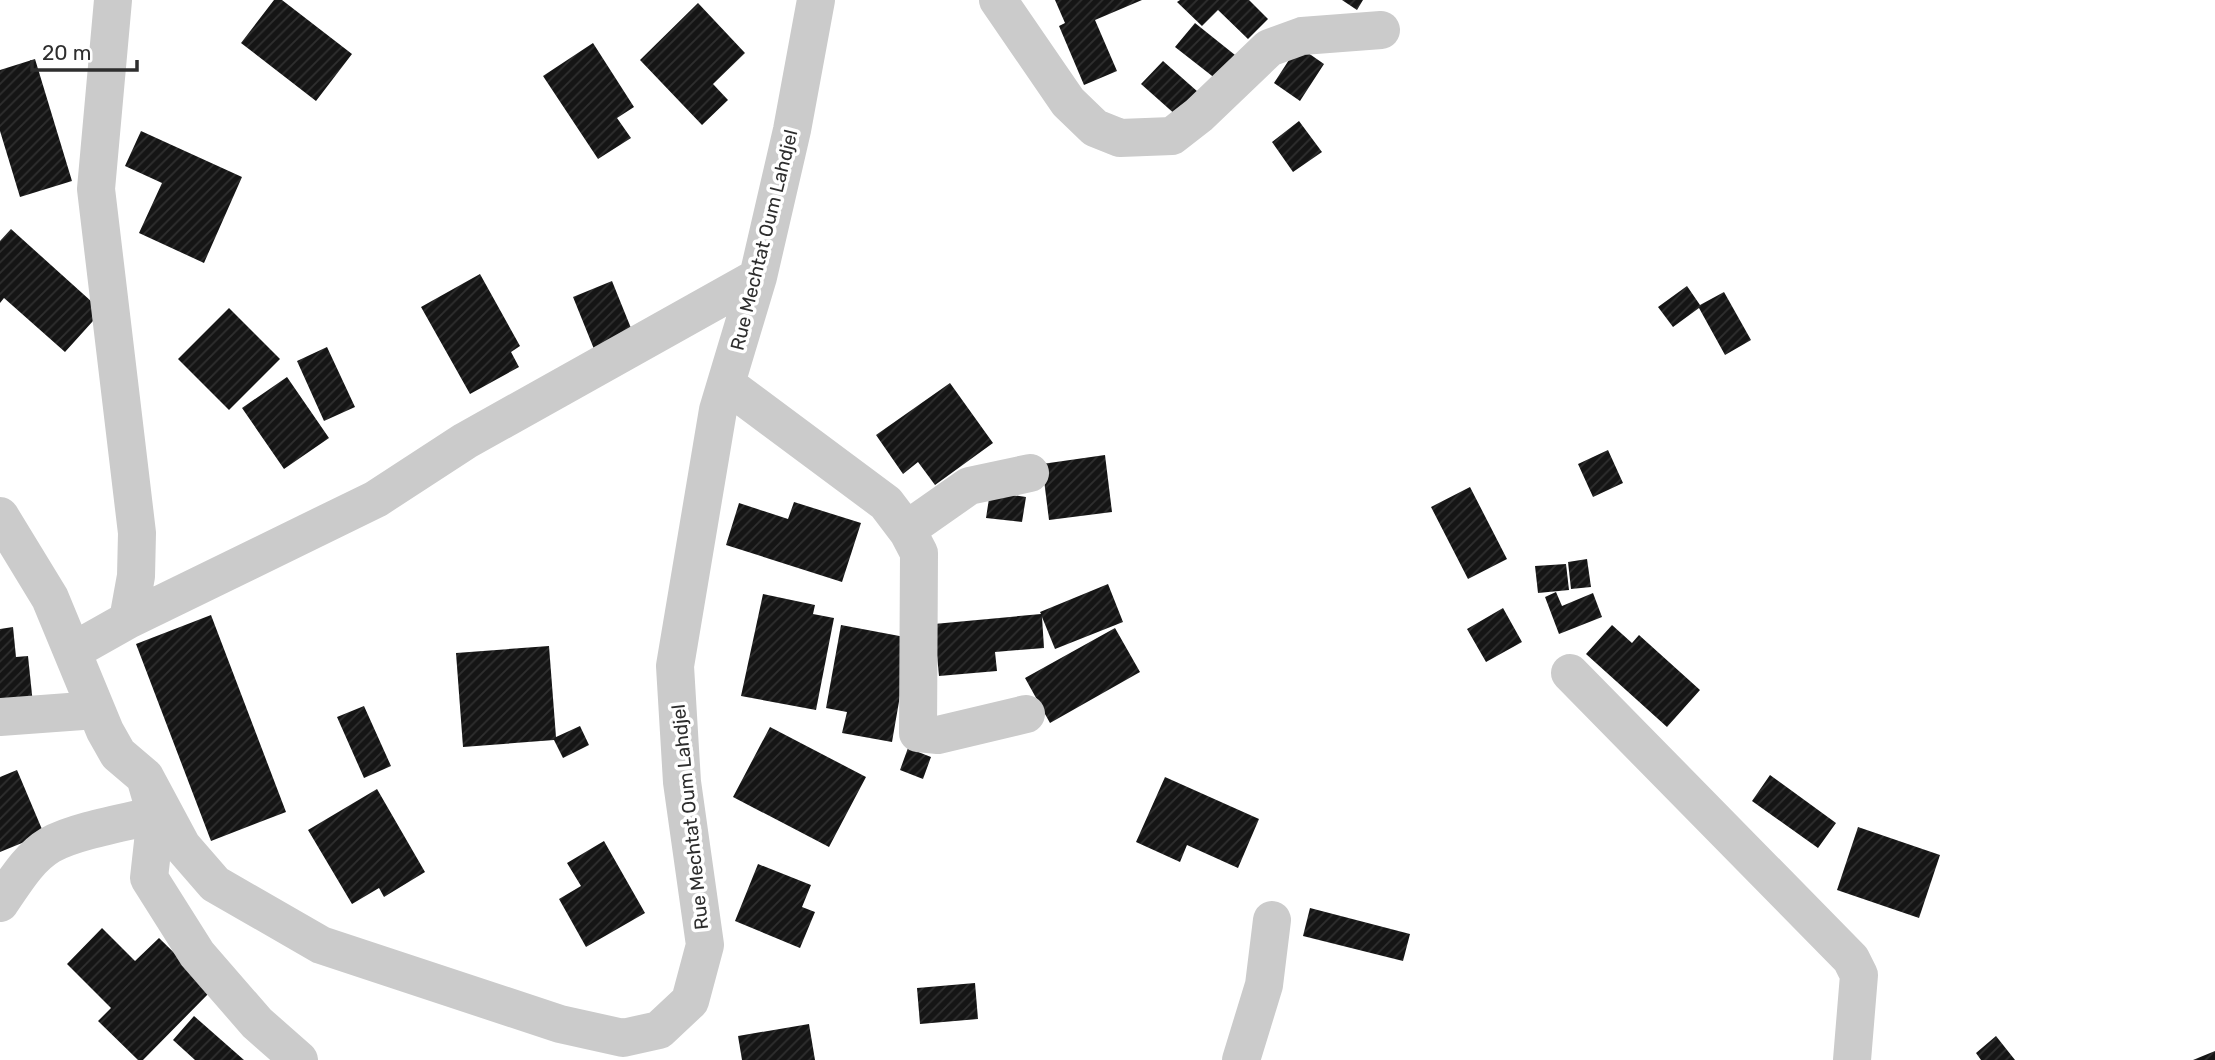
<svg xmlns="http://www.w3.org/2000/svg" width="2215" height="1060" font-family="Rubik,sans-serif">
<style>
.building{fill:url(#building-hatch)}
.lines{fill:none;stroke-linecap:round;stroke-linejoin:round}
.minor{stroke:#cbcbcb;stroke-width:38}
.labels{text-anchor:middle;dominant-baseline:central;stroke-width:7;stroke-linejoin:round;paint-order:stroke}
.street-label{font-size:19px;fill:#2e2e2e;stroke:#fff}
</style>
<defs>
<pattern id="building-hatch" width="6" height="6" patternUnits="userSpaceOnUse" patternTransform="scale(1.75)"><rect width="6" height="6" fill="#151515"/><path d="M-1 1l2-2M0 6l6-6M5 7l2-2" fill="none" stroke="#2f2f2f"/></pattern>
</defs>
<rect width="100%" height="100%" fill="#fff"/>
<!-- building -->
<path class="building" d="M274,0H282L352,54L316,101L241,43Z
M1055,0H1142L1095,20L1117,71L1084,85L1059,26L1065,23Z
M1180,0H1249L1268,19L1248,39L1218,10L1202,26L1177,2Z
M1342,0H1363L1357,10Z
M698,3L745,53L713,84L728,100L702,125L640,60Z
M1195,23L1235,55L1216,79L1175,47Z
M593,43L634,107L617,118L631,138L598,159L543,76Z
M1298,46L1324,64L1300,101L1274,83Z
M35,59L72,181L20,197L0,131V70Z
M1163,61L1198,92L1177,116L1141,84Z
M1299,121L1322,152L1293,172L1272,142Z
M141,131L242,177L204,263L139,233L162,183L125,166Z
M11,229L102,311L65,352L4,298L0,303V241Z
M480,274L520,346L511,352L519,367L470,394L421,307Z
M612,281L635,338L596,354L573,297Z
M1687,286L1700,305L1724,292L1751,340L1725,355L1699,308L1673,327L1658,307Z
M229,308L280,359L229,410L178,359Z
M327,347L355,407L324,421L297,361Z
M287,377L329,438L284,469L242,408Z
M950,383L993,443L935,485L918,462L903,474L876,435Z
M1608,450L1623,483L1593,497L1578,464Z
M1105,455L1112,512L1049,520L1042,464Z
M1470,487L1507,559L1468,579L1431,507Z
M990,492L1026,497L1022,522L986,518Z
M794,502L861,523L842,582L726,545L739,503L788,519Z
M1587,559L1591,587L1571,589L1568,562Z
M1566,564L1569,590L1538,593L1535,566Z
M1108,584L1123,622L1055,649L1042,617L1044,648L995,652L997,671L939,676L934,624L1041,614L1040,612Z
M1556,592L1562,606L1593,593L1602,617L1559,634L1545,597Z
M763,594L815,605L813,614L834,618L816,710L741,696Z
M1503,608L1522,642L1486,662L1467,629Z
M211,615L286,812L211,841L136,644Z
M841,625L910,638L892,742L842,733L847,712L826,708Z
M1612,625L1632,643L1639,635L1700,690L1667,727L1586,654Z
M13,627L16,657L28,656L33,704L0,707V629Z
M1115,628L1140,672L1050,723L1025,678Z
M549,646L556,737L580,726L589,745L563,758L554,740L463,747L456,653Z
M364,706L391,766L364,778L337,717Z
M770,727L866,777L829,847L733,797Z
M908,748L931,757L923,779L900,770Z
M17,770L44,834L0,852V777Z
M1770,775L1836,823L1818,848L1752,801Z
M1165,777L1259,819L1238,868L1187,845L1180,862L1136,842Z
M377,789L425,872L384,897L379,888L352,904L308,830Z
M1858,827L1940,855L1919,918L1837,890Z
M604,841L645,913L586,947L559,899L581,886L567,863Z
M758,864L811,885L802,907L815,912L800,948L735,921Z
M1310,908L1410,934L1403,961L1303,936Z
M102,928L135,961L159,938L212,990L143,1060H138L98,1021L111,1008L67,964Z
M975,983L978,1019L920,1024L917,988Z
M194,1016L244,1060H195L173,1040Z
M809,1024L815,1060H742L738,1036Z
M1996,1036L2015,1060H1981L1976,1053Z
M2215,1051V1060H2193Z"/>
<g class="lines">
<!-- minor -->
<path class="minor" d="M998,0L1068,102L1095,128L1120,138L1172,136L1199,115L1269,48L1302,36L1381,30
M726,384L886,503L908,532L919,553L918,733L938,735L1026,714
M0,516L50,598L105,731L118,754L145,777L156,815L149,878L197,954L257,1023L299,1060
M908,532L912,526L969,486L1030,473
M128,620L376,499L465,441L758,277
M73,651L128,620L136,576L137,533L96,189L113,0
M1570,673L1851,959L1859,975L1852,1060
M0,717L96,710
M145,777L182,846L215,884L321,945L560,1024L623,1038L659,1030L690,1001L705,945L682,782L675,666L718,410L758,277L792,130L816,0
M0,903C14,883 28,858 50,845C74,831 127,822 156,815
M1241,1060L1264,985L1272,920"/>
</g>
<g class="labels">
<!-- street labels -->
<g class="street-label">
<text transform="translate(764 240) rotate(-76)">Rue Mechtat Oum Lahdjel</text>
<text transform="translate(690 817) rotate(-96)">Rue Mechtat Oum Lahdjel</text>
</g>
</g>
<!-- scale -->
<path d="M32 60v10h105v-10" fill="none" stroke="#2e2e2e" stroke-width="3.5"/>
<text x="42" y="60" font-size="21" fill="#2e2e2e" stroke="#ffffff" stroke-width="5" paint-order="stroke">20 m</text>
</svg>
